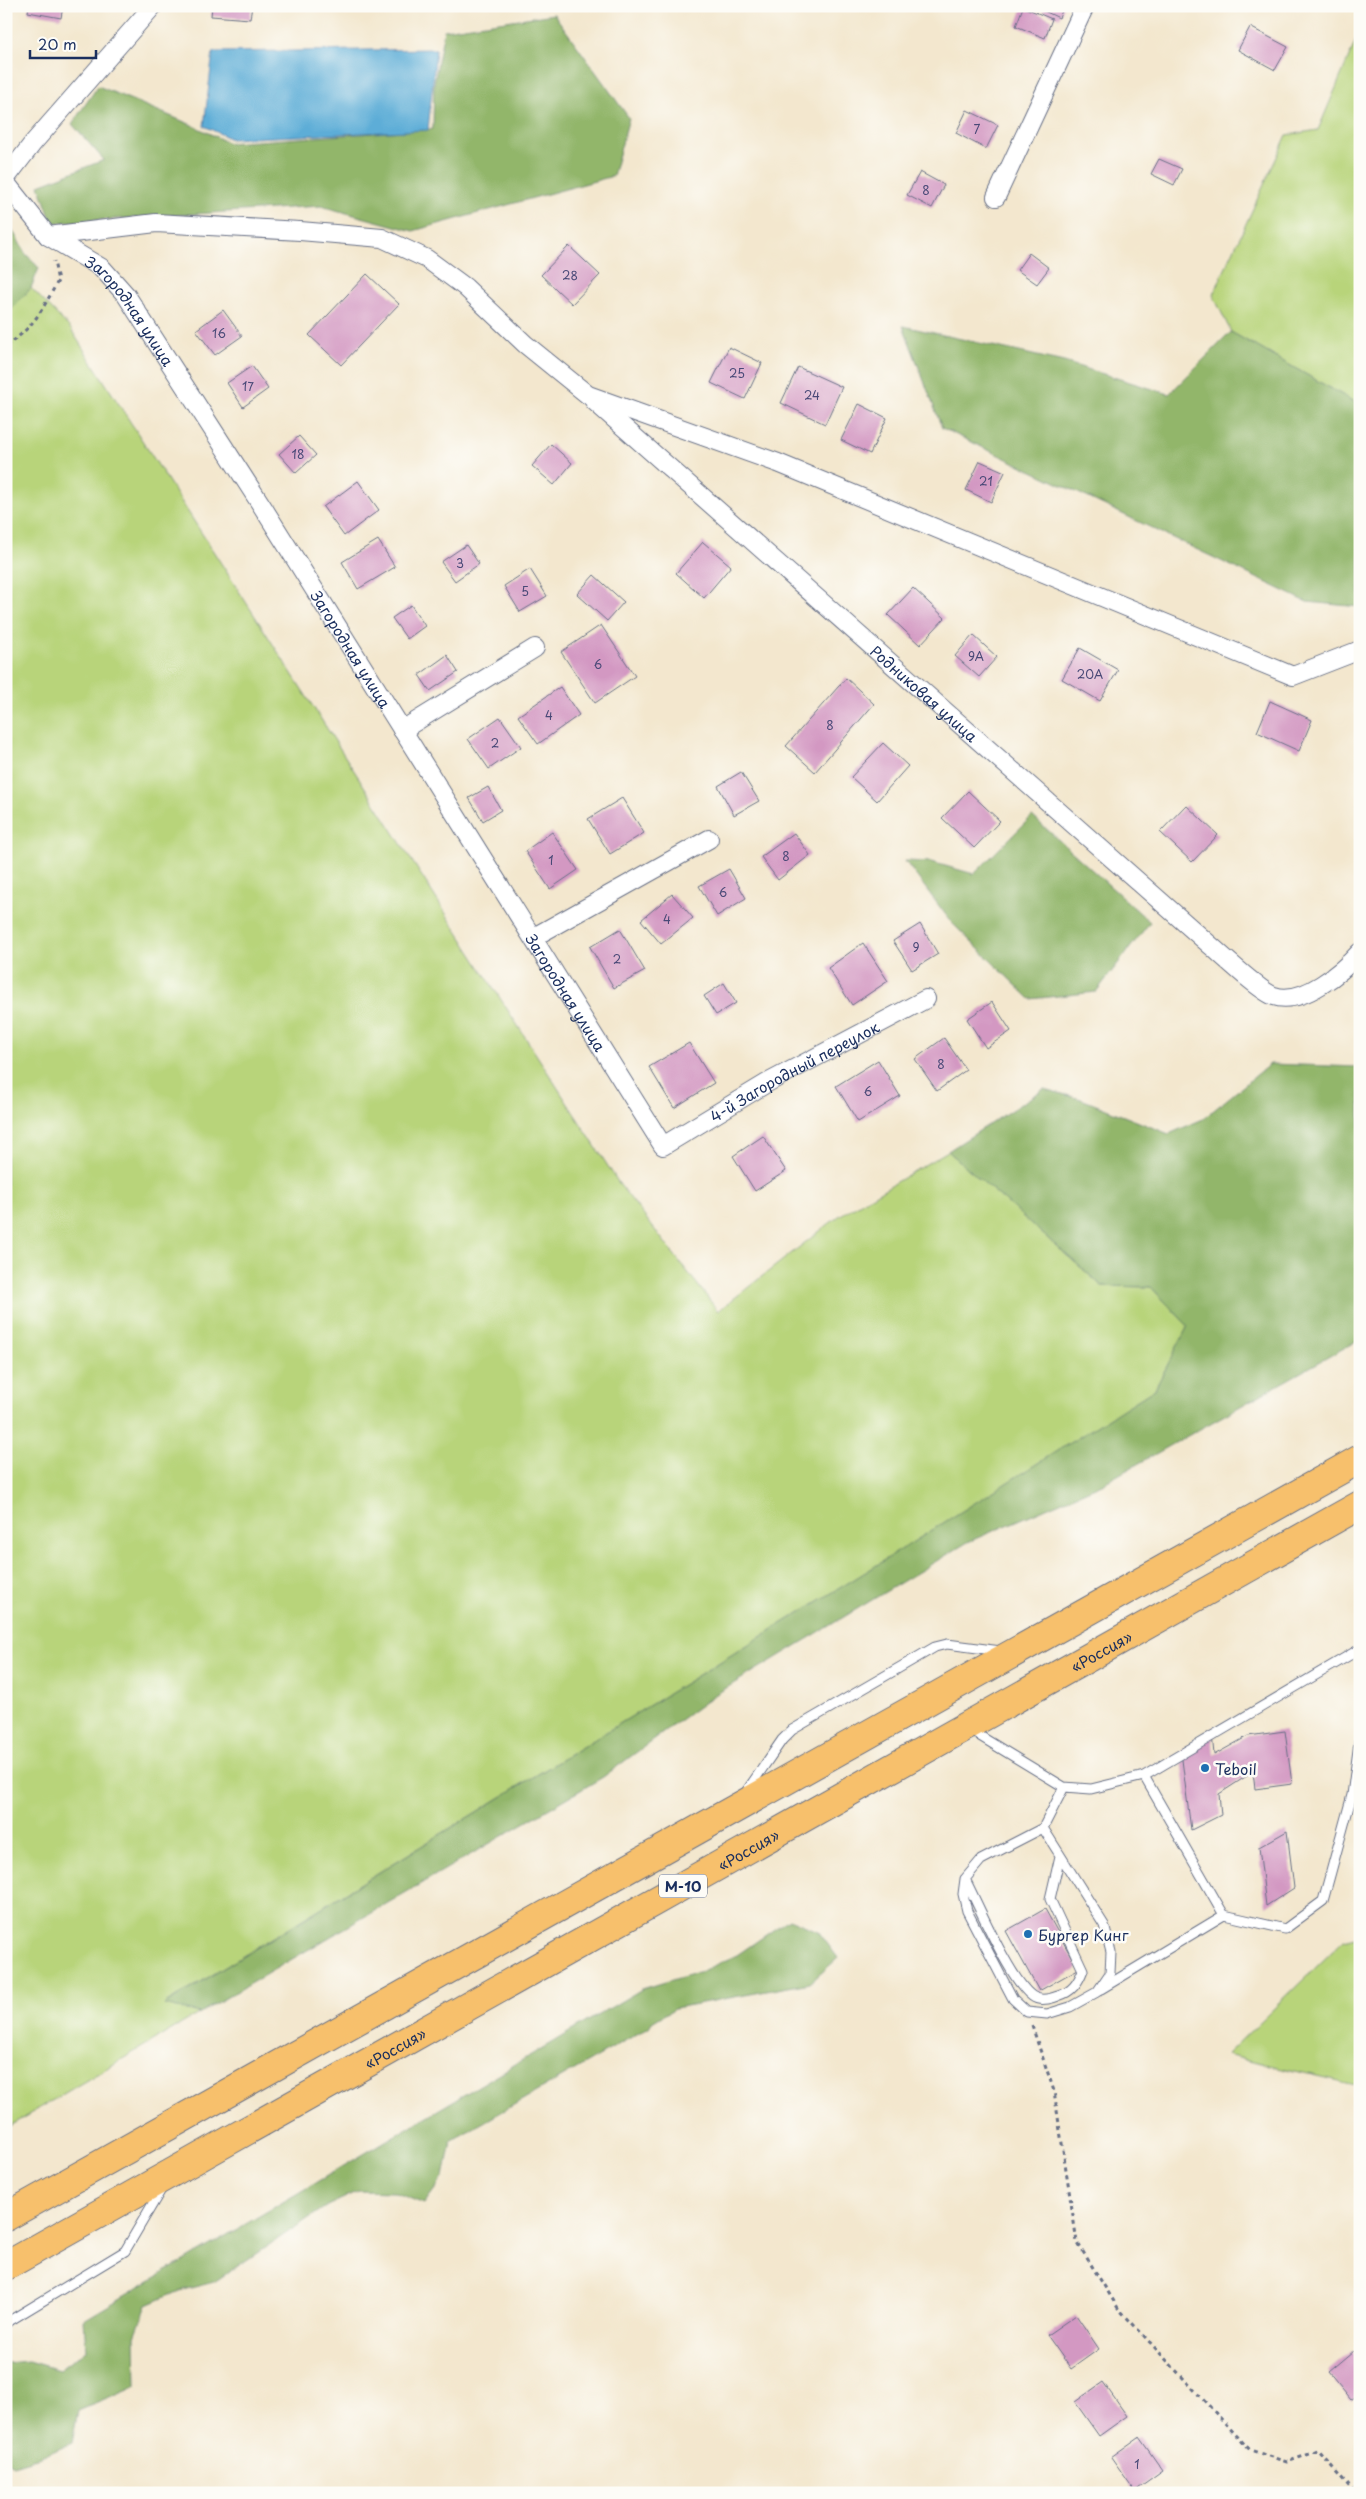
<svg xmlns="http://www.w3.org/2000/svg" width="1366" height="2499" font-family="'Playpen Sans',sans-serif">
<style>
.green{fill:#b8d47a;stroke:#6a826c}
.forest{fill:#92b66a;stroke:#567264}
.water{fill:#5dadd7;stroke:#3c6e9a}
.building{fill:#d398c2}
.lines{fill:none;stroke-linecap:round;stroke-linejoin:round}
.lane-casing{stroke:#676f85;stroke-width:11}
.street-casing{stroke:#676f85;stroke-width:20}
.highway-casing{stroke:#676f85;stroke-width:30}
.path{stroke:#676f85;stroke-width:3;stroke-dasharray:4 4;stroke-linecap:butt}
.lane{stroke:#fff;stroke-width:9}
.street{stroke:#fff;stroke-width:18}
.highway{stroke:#f7c06c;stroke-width:28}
.poi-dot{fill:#1f6fb2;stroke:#fdfcf7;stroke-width:2}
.labels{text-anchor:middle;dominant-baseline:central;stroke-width:5;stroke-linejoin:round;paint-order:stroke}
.number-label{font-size:12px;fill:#494977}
.shield{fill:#fdfcf7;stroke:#5f6c8c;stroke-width:1}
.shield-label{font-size:14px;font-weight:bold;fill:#1b2f5e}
.street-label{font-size:15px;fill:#1b2f5e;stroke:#fdfcf7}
.poi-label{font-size:15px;fill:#1b2f5e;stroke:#fdfcf7;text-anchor:start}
</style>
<rect width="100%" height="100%" fill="#fdfcf7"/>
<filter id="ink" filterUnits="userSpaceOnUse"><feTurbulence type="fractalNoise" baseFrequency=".02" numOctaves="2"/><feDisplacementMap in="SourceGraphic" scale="10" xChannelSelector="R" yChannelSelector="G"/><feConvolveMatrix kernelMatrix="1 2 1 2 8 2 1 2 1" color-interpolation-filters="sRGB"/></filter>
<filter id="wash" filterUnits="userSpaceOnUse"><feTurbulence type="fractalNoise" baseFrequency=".0096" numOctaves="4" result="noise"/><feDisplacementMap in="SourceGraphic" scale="20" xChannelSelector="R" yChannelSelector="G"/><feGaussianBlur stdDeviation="1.12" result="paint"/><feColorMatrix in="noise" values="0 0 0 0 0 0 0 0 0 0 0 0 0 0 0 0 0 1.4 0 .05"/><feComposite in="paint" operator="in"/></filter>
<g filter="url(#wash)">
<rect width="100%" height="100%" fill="#f3e7ce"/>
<!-- green -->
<path class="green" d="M1360,31V405L1231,332L1213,295L1287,135L1318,130Z
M31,288L70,328L620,1185L718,1311L839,1216L948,1151L1102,1286L1151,1287L1188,1326L1155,1389L869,1570L165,2004L200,2013L6,2128V315Z
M1360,1936V2086L1226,2055L1344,1940Z"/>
<!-- forest -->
<path class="forest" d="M554,14L629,118L613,176L413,231L321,206L52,223L39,185L104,160L72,124L98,86L192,125L229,143L433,129L434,83L444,30Z
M6,218L25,253L39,268L31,288L6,315Z
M903,326L1064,362L1169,394L1231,332L1360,405V607L1307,602L942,428Z
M1032,816L1150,922L1096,992L1030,999L952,923L905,861L931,862L974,874Z
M1270,1064L1360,1067V1339L1102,1484L968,1542L713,1696L603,1777L200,2013L164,2005L869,1570L1155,1389L1188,1326L1151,1287L1102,1286L948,1151L1044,1089L1081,1099L1169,1134L1203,1119Z
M789,1919L818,1931L838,1958L810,1983L675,2008L652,2022L649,2027L451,2141L444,2177L424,2204L394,2192L359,2191L327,2206L214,2282L179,2291L147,2305L135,2336L136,2387L78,2411L72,2443L43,2456L13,2465L6,2461V2363L28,2361L59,2370L86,2350L84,2320L642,1989L702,1971L737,1955Z"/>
<!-- water -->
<path class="water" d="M436,49L428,130L231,139L204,126L213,52Z"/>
<g id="blocks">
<!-- building -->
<path class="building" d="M29,6H63L61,18L28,12Z
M212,6H252L250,19L211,16Z
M1044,6H1064L1059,18L1042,10Z
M1023,7L1052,19L1045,38L1016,26Z
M1250,27L1288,47L1275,70L1238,50Z
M967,110L998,125L986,149L956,133Z
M1159,159L1182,169L1174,185L1151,174Z
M920,172L944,185L932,208L907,195Z
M569,246L600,275L572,304L541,275Z
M1029,253L1049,268L1037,284L1017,270Z
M367,274L399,304L341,365L309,335Z
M223,310L242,336L215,355L196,330Z
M729,347L762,363L745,399L711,383Z
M252,366L268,389L243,407L227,383Z
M798,367L842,387L825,424L781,403Z
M859,404L887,418L870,454L841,440Z
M299,436L316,455L296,473L279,454Z
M551,444L572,463L554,485L532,466Z
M980,461L1005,472L991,502L966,490Z
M358,481L379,510L344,536L323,507Z
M378,540L395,567L358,589L342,562Z
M703,542L731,566L704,598L676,573Z
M466,545L479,564L455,581L441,562Z
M530,569L547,596L520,612L504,586Z
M594,575L624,602L607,621L577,594Z
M913,588L945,618L920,645L888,615Z
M411,605L425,626L407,639L392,618Z
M601,625L635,676L595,703L561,652Z
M973,635L997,657L979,677L955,656Z
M1080,648L1118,670L1100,701L1062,679Z
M447,655L458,672L430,691L419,675Z
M846,678L874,704L815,772L786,746Z
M560,687L579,715L538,744L518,716Z
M1270,701L1312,720L1299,751L1257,732Z
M500,717L521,747L489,769L468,739Z
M883,743L908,766L877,801L851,777Z
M741,772L759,801L734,815L718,786Z
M488,787L501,810L483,821L469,798Z
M968,791L1000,821L974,848L942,818Z
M622,798L644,833L610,854L588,819Z
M1186,805L1218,835L1192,862L1160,832Z
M552,832L578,870L550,889L525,851Z
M794,833L810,855L778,880L761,857Z
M729,869L746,898L717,916L699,886Z
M672,894L693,918L661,944L641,920Z
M920,924L938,954L912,970L893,941Z
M620,929L645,971L614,988L590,947Z
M863,943L888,981L852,1005L828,968Z
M724,983L736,1003L716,1015L704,996Z
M992,1002L1011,1031L986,1048L967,1019Z
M944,1038L966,1070L937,1091L915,1059Z
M689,1043L714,1083L674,1108L649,1067Z
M878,1060L900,1096L858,1122L836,1086Z
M763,1136L786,1171L755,1191L733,1156Z
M1285,1731L1292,1784L1255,1789L1253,1772L1219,1794L1221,1815L1191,1830L1181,1752L1212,1734L1214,1755L1248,1736Z
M1287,1831L1294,1888L1266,1906L1259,1847Z
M1045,1909L1078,1969L1039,1991L1006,1931Z
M1076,2315L1099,2349L1071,2369L1047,2335Z
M1353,2351L1360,2359V2393L1351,2400L1328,2372Z
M1103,2382L1127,2416L1099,2436L1075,2402Z
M1139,2437L1163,2471L1135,2491L1111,2457Z"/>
</g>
</g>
<g filter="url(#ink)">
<use href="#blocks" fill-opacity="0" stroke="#676f85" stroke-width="1"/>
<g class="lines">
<!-- lane casing -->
<g class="lane-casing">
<path id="lane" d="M970,1730L1064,1787L1091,1789L1144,1776L1360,1649
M1144,1776L1224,1915L1285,1929L1323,1901L1352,1795L1360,1735
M746,1792L782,1740L792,1730L935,1647L947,1644L1001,1651
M1043,1828L1104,1925L1111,1952L1110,1973L1097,1992L1070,2007L1047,2014L1027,2012L1013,1999L967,1911L963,1894L965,1879L981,1860L1043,1828L1064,1787
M965,1879C979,1906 1010,1980 1032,1996C1040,2002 1050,1999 1058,1996C1072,1992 1078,1983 1083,1970L1050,1899L1060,1856
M1101,1989L1224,1915
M6,2323L125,2251L162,2188"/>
</g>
<!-- street casing -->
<g class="street-casing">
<g id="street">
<path d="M6,178L33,143L153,6"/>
<path id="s1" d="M6,183L48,236L102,268L126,295L262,506L663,1146L767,1083L926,999"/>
<path d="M996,197L1085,6"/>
<path d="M48,236L156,223L300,231L382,238L427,259L465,287L525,344L588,395L778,463L1293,676L1360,650"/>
<path id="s2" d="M594,401L1210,945C1223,956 1261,992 1274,996C1302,1006 1343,971 1360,952"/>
<path d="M402,730L535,648"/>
<path d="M534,937L709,839"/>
</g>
</g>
<!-- highway casing -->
<g class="highway-casing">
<g id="highway">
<path d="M6,2217L1360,1459"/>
<path id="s3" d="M6,2266L1360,1505"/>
</g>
</g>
<!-- path -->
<path class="path" d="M6,346C35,326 42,310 58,281L54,261
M1032,2026L1054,2091L1077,2242L1118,2308L1250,2450L1287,2462L1318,2451L1355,2493"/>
<!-- lane -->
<use href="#lane" class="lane"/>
<!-- street -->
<use href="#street" class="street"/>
<!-- highway -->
<use href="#highway" class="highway"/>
</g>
</g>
<!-- markers -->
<g class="poi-dot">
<circle cx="1205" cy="1768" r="5"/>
<circle cx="1028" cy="1934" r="5"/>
</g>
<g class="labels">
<!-- number labels -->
<g class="number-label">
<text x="977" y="129">7</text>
<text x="926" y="190">8</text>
<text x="570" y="275">28</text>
<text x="219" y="333">16</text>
<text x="737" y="373">25</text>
<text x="248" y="386">17</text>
<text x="812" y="395">24</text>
<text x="298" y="454">18</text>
<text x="986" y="481">21</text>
<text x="460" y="563">3</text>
<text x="525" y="591">5</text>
<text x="976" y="656">9А</text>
<text x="598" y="664">6</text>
<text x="1090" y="674">20А</text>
<text x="549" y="715">4</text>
<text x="830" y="725">8</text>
<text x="495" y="743">2</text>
<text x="786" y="856">8</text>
<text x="551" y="860">1</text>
<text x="723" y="892">6</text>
<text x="667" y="919">4</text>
<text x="916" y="947">9</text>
<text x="617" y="959">2</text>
<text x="941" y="1064">8</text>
<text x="868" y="1091">6</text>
<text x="1137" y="2464">1</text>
</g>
<!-- shield labels -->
<rect class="shield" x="659" y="1874.5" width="48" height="23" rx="4"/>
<g class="shield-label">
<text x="683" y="1886">М-10</text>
</g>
<!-- street labels -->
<g class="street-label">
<text stroke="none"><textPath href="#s1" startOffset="181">Загородная улица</textPath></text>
<text stroke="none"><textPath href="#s1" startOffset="586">Загородная улица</textPath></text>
<text stroke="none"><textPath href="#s2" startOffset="441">Родниковая улица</textPath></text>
<text stroke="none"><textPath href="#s1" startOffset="991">Загородная улица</textPath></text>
<text stroke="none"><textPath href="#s1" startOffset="1324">4-й Загородный переулок</textPath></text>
<text stroke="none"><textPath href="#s3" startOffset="1256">«Россия»</textPath></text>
<text stroke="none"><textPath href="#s3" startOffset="851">«Россия»</textPath></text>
<text stroke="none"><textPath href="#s3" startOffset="446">«Россия»</textPath></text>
</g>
<!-- poi labels -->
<g class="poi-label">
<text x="1215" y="1768">Teboil</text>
<text x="1038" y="1934">Бургер Кинг</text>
</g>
</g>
<!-- margin -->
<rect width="1366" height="2499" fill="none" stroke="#fdfcf7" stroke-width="25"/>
<!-- scale -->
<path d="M30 50v8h66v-8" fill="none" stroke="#1b2f5e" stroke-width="2.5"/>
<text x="38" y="50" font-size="15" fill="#1b2f5e" stroke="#fdfcf7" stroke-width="4" paint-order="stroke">20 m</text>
</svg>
